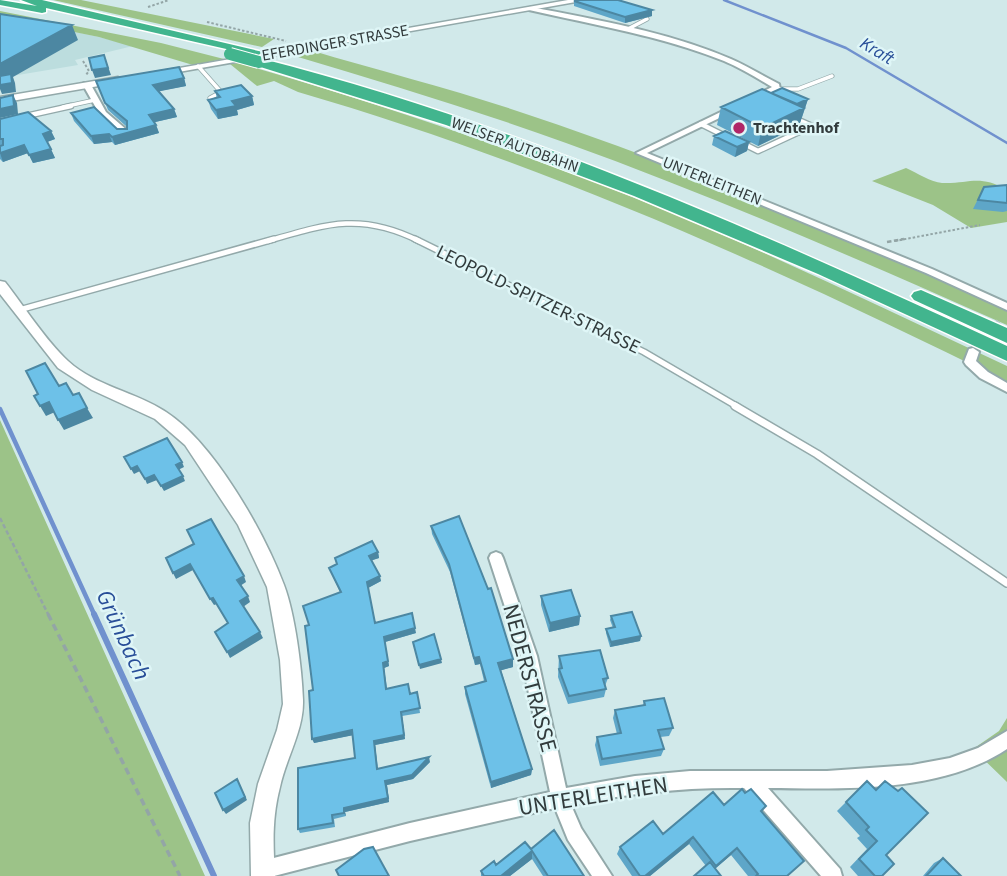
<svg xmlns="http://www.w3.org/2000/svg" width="1007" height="876" font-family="'Source Sans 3',sans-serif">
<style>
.built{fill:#bcddde}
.green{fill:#9cc388}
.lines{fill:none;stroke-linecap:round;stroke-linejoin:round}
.stream-far2{stroke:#7091ce;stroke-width:2.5}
.stream-far1{stroke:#7091ce;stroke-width:4.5}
.stream{stroke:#7091ce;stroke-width:6}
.minor-tunnel{stroke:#b1c6c7;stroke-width:10;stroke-dasharray:10 5;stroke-linecap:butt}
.service-far3-casing{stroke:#93a9aa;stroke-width:5}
.service-far2-casing{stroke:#93a9aa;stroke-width:7}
.service-far1-casing{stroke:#93a9aa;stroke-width:8}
.service-casing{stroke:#93a9aa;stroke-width:10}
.minor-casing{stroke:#93a9aa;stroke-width:4}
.tertiary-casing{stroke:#93a9aa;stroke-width:3}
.secondary-casing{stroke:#93a9aa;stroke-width:3}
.motorway-casing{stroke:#fff;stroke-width:3}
.path-far2{stroke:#93a5a6;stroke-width:2;stroke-dasharray:2.5 2;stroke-linecap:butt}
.path-far1{stroke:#93a5a6;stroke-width:2.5;stroke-dasharray:4.5 2.5;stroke-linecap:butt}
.path{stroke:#93a5a6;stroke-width:3.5;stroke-dasharray:7 4.5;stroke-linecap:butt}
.service-far3{stroke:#fff;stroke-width:3.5}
.service-far2{stroke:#fff;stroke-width:4.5}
.service-far1{stroke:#fff;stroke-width:5}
.service{stroke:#fff;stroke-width:7}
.minor{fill:#fff;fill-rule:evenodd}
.tertiary{fill:#fff;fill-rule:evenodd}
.secondary{fill:#fff;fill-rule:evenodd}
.motorway{fill:#42b58e;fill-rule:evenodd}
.motorway-bridge-casing{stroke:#fff;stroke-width:14;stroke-linecap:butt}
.motorway-bridge{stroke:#42b58e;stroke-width:12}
.wall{fill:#5ea6c8}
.shaded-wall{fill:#4c87a2}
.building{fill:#6dc1e8;stroke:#4c87a2;stroke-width:2}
.poi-dot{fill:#b02768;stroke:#dff6f7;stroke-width:2.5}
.labels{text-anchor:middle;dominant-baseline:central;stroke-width:5;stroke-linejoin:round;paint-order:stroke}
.far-street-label{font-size:16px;fill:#323b3c;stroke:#dff6f7}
.far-poi-label{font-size:16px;font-weight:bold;fill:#323b3c;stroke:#dff6f7;text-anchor:start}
.far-water-label{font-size:18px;font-style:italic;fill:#284e98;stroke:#dff6f7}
.street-label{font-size:19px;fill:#323b3c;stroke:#dff6f7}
.near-street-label{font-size:23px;fill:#323b3c;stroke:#dff6f7}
.near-water-label{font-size:24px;font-style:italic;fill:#284e98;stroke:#dff6f7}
</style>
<rect width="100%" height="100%" fill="#d1e9ea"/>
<!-- built -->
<path class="built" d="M52,27L99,37L133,46L75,60L78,65L0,78Z"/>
<!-- green -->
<path class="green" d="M53,0H81L274,39L262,47Z
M0,11L161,43L224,59L193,65L99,37L0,17Z
M310,50C383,72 457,90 529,115C692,169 850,239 1007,308V325C862,261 716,197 566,143C475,110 382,82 288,54Z
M238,63C374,102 508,147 640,200C764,250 885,309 1007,366V382C779,269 543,163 298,92L274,81L257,86L230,64Z
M906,168C917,173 931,182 942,183C970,184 979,174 1007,190V222L971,228L933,205L872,181Z
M0,420L205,876H0Z
M1007,718V782L973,749L999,731Z"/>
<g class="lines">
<!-- stream-far2 -->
<path class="stream-far2" d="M724,0L846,48L1007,143"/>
<!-- stream-far1 -->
<path class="stream-far1" d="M0,409L95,616"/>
<!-- stream -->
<path class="stream" d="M94,614L214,876"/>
<!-- minor-tunnel -->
<path class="minor-tunnel" d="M973,352L1003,320"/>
<!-- service-far3 casing -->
<g class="service-far3-casing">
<path id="service-far3" d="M628,29L647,19
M198,66L221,92L210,98
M778,89H798L832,76
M63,107L95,100"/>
</g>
<!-- service-far2 casing -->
<g class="service-far2-casing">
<path id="service-far2" d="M26,116L71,106
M701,124L725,136
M742,143L758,151L812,126L794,118
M268,241C326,224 361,212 419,241"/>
</g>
<!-- service-far1 casing -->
<g class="service-far1-casing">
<path id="service-far1" d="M415,239L644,352L738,407
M19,310L274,239"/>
</g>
<!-- service casing -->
<g class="service-casing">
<path id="service" d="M735,406L817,454L1007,583"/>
</g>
<!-- minor casing -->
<g class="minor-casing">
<path id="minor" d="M531,7C598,20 668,32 731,59C747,66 763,76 779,84L780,89L760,100H754V96L772,87C757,78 741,68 724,61C661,36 595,25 529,10Z
M84,83H90L106,112L128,131V135H122L100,115L83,85Z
M731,107L738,109L647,153L932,269L1007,303V310L926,273L636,153Z
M973,348L979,352L976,361L988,372L1007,383V392L980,378L966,365L964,362L969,349Z
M496,552L501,554L503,558L537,656L566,788L635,776L690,771H827L912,765L950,758L978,748L1007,731V749C941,793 844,789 768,788L840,869L842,876H821L744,788C686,787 629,793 571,805L581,828L612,876H592L568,840L555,808L410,841L274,876H255L253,870L255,863L262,861L410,823L550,792L521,656L489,558L491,554Z"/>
</g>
<!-- tertiary casing -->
<g class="tertiary-casing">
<path id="tertiary" d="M0,281L5,282C24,306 46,341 68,361C95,386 136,392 166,412C214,443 264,532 284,585C295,614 302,669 303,700C304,730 286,758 280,787C272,818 273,844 275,876H251L250,823L258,784L277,730L283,704L280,660L267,587L238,525L185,445L155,419L92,390L58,368L0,294Z"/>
</g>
<!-- secondary casing -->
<g class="secondary-casing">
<path id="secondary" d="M568,0H587L156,76L151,73Z
M118,77L123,80L122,82L0,103V97Z"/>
</g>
<!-- motorway casing -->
<g class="motorway-casing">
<path id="motorway" d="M0,0L37,6L21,0H42L263,52L257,56L46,8V12L42,13L0,5Z
M259,58C516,123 767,235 1007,346V361L818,274L634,196L446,125L254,65V59Z
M921,290L1007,328V343L914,300L911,296L914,292Z"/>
</g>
<!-- path-far2 -->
<path class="path-far2" d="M148,7L169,0
M207,22L286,41
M83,61L89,71L86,75
M895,241L980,225"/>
<!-- path-far1 -->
<path class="path-far1" d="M887,242L904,239
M0,518L49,616"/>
<!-- path -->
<path class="path" d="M48,614L180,876"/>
<!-- service-far3 -->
<use href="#service-far3" class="service-far3"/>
<!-- service-far2 -->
<use href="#service-far2" class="service-far2"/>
<!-- service-far1 -->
<use href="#service-far1" class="service-far1"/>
<!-- service -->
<use href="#service" class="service"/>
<!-- minor -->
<use href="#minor" class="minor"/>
<!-- tertiary -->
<use href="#tertiary" class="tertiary"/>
<!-- secondary -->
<use href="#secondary" class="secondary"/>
<!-- motorway -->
<use href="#motorway" class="motorway"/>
<!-- motorway-bridge casing -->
<g class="motorway-bridge-casing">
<path id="motorway-bridge" d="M230,54L259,62"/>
</g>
<!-- motorway-bridge -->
<use href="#motorway-bridge" class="motorway-bridge"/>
</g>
<!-- wall -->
<path class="wall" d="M574,1L652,16L625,23L574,6Z
M184,78L186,86L159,91L174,109L177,117L155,122L159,133L115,145L112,142L94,144L74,121L71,113L117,129H127V127L108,110L96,81Z
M215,91L252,96L254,105L237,110L238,115L218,119L211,109L208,100L217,98Z
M771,93L808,99L799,126L758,146L717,125L721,107Z
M0,119L51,131L55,139L47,142L55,158L33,163L28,153L3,162L0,159Z
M714,136L749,142L747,151L735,157L712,145Z
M1007,185V211L1003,212L973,209L984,187Z
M431,526L513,659V667L501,670L532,769L531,775L491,788L465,694V687L484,681L480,664L475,665L450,572L432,534Z
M378,552L379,558L372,560L381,581L368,588L375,623L416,633L385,642L389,666L384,668L387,688L410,694L417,692L420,713L402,716L405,739L375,745L378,769L430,762L413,779L387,785L389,802L345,812L346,816L334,819L335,827L300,833L298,829L355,758L353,735L314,743L313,690L309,625L340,592L329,568L337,565L335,558Z
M541,596L580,616L579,625L549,632L541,605Z
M611,616L641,636L640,641L610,647L606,633V629L613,628L610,620Z
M559,656L608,678L605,686L606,689L604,697L568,704L558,677Z
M644,701L673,728L669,736L660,737L664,749L661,756L600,766L595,745L597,737L617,734L613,718L615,710L643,706Z
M867,781L886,855L882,876H858L850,867L867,849L857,838L860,836L837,811Z
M724,805L761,812L787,876H748L731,855L715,869L706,866L689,844L650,876H632L617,854L620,847L663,834Z
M531,849L584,876H543L532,859L510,876H481V871Z
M943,858L961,876H923L934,863Z"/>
<!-- shaded-wall -->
<path class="shaded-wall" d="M652,10V16L625,23V17Z
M72,25L78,40L13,77L15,83L16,92L2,94L0,89V64Z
M104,55L111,75L95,78L92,70Z
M184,78L186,86L156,92L153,85Z
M13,95L17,103L18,114L0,118V109Z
M252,96L254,105L237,110L238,115L218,119L216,110L232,101Z
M808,99L799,126L758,146L762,128L797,104Z
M174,109L177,117L151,123L149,115Z
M156,125L159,133L115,145L112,137Z
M51,131L55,139L47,142L43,134Z
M109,134L112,142L94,144L91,136Z
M749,142L747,151L735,157L737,147Z
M24,145L28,153L3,162L0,153Z
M51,149L55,158L33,163L29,155Z
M49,402L55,412L46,416L40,406Z
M87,408L93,418L64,430L58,420Z
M182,462L184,467L178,470L176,465Z
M137,466L140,471L134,474L131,469Z
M154,475L157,480L147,484L145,479Z
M183,476L185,481L164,491L161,486Z
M378,552L379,558L370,561L369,556Z
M190,564L193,570L176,579L173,573Z
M244,576L246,582L240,586L237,580Z
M380,576L381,581L368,588L367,582Z
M248,596L250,602L243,607L240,601Z
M213,598L217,604L214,605L210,599Z
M580,616L579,625L549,632L550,623Z
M415,628L416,633L385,642L389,666L384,668L387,693L383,663L384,637Z
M260,632L263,638L230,658L227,652Z
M641,636L640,641L610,647L611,642Z
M479,657L480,664L475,665L474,658Z
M441,659L442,663L420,669L419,665Z
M513,659V667L499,671L498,663Z
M402,716L405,739L375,745L378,773L374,741Z
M352,730L354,735L314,743L312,739Z
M429,757L430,762L413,779L387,785L389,802L345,812L346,816L344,813V808L385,781Z
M532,769L531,775L491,788V782Z
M237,779L247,800L226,814L223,810Z
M693,837L689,844L650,876H645Z
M737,848L731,855L711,872L716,866Z
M532,851V859L510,876H501Z"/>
<!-- building -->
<path class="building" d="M579,0H618L652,10L625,17L574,1Z
M0,14L72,25L0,64Z
M104,55L108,68L92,70L89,58Z
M179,67L184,78L153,85L174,109L149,115L156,125L112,137L109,134L91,136L71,113L94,107L117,129H127V121L105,103L96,81Z
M11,74L12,83L0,85V76Z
M241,85L252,96L232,101L236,106L216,110L208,100L220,97L215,91Z
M782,88L808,99L797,104L771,93Z
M762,89L804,108L762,128L721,107Z
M13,95L14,106L0,109V98Z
M28,112L51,131L43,134L51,149L29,155L24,145L0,153V146L3,145V139H0V119Z
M725,131L749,142L737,147L714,136Z
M1007,185V203L978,200L984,187Z
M45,363L59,386L66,383L73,395L79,393L87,408L58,420L49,402L40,406L34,396L38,394L26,371Z
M167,438L182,462L176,465L183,476L161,486L154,475L145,479L137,466L131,469L124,457Z
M459,516L488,589L491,588L513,659L498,663L532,769L491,782L465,687L486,681L479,657L474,658L449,564L431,526Z
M211,519L244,576L237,580L248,596L240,601L260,632L227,652L215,632L228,623L213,598L210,599L190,564L173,573L166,558L194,544L187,530Z
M372,541L378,552L369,556L380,576L367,582L375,623L412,613L415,628L384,637L388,661L383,663L386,689L408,684L410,694L417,692L420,708L401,712L404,735L374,741L377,769L429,757L412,775L385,781L388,798L344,808V813L332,815L333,823L298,829V768L355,758L352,730L312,739L309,691L313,690L305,626L309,625L303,606L341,592L329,568L337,564L335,558Z
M571,590L580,616L550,623L541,596Z
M632,612L641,636L611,642L606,629L615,627L611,616Z
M434,634L441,659L419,665L413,642Z
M600,650L608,678L603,679L606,689L569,696L559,669L562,668L559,656Z
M664,698L673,728L658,730L664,749L602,759L597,737L621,733L615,710L645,705L644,701Z
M237,779L245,797L223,810L215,793Z
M867,781L876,790L885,781L898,791L902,788L928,813L886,855L894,864L882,876H875L859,859L877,841L866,830L869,827L846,802Z
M742,789L745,793L751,789L766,806L761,811L804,861L787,876H756L758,874L737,848L716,866L693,837L645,876H640L620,847L653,821L663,834L713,792L724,805Z
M554,830L584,876H548L532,851L501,876H484L481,871L494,861L496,865L525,842L531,849Z
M373,847L389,876H339L336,870L364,849Z
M943,858L961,876H926Z
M710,862L721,876H694Z"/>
<!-- markers -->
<circle class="poi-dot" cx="739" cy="128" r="7"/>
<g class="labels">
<!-- far-street labels -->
<g class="far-street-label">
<text transform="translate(335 43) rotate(-10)">EFERDINGER STRASSE</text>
<text transform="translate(515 145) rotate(20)">WELSER AUTOBAHN</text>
<text transform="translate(712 181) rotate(22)">UNTERLEITHEN</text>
</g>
<!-- far-poi labels -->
<g class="far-poi-label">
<text x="753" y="128">Trachtenhof</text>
</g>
<!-- far-water labels -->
<g class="far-water-label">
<text transform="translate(877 51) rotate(31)">Kraft</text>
</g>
<!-- street labels -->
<g class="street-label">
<text transform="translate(538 300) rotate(26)">LEOPOLD-SPITZER-STRASSE</text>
</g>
<!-- near-street labels -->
<g class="near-street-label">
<text transform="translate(530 678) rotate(75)">NEDERSTRASSE</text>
<text transform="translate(593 796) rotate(-9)">UNTERLEITHEN</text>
</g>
<!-- near-water labels -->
<g class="near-water-label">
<text transform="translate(123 635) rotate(65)">Grünbach</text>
</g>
</g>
</svg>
